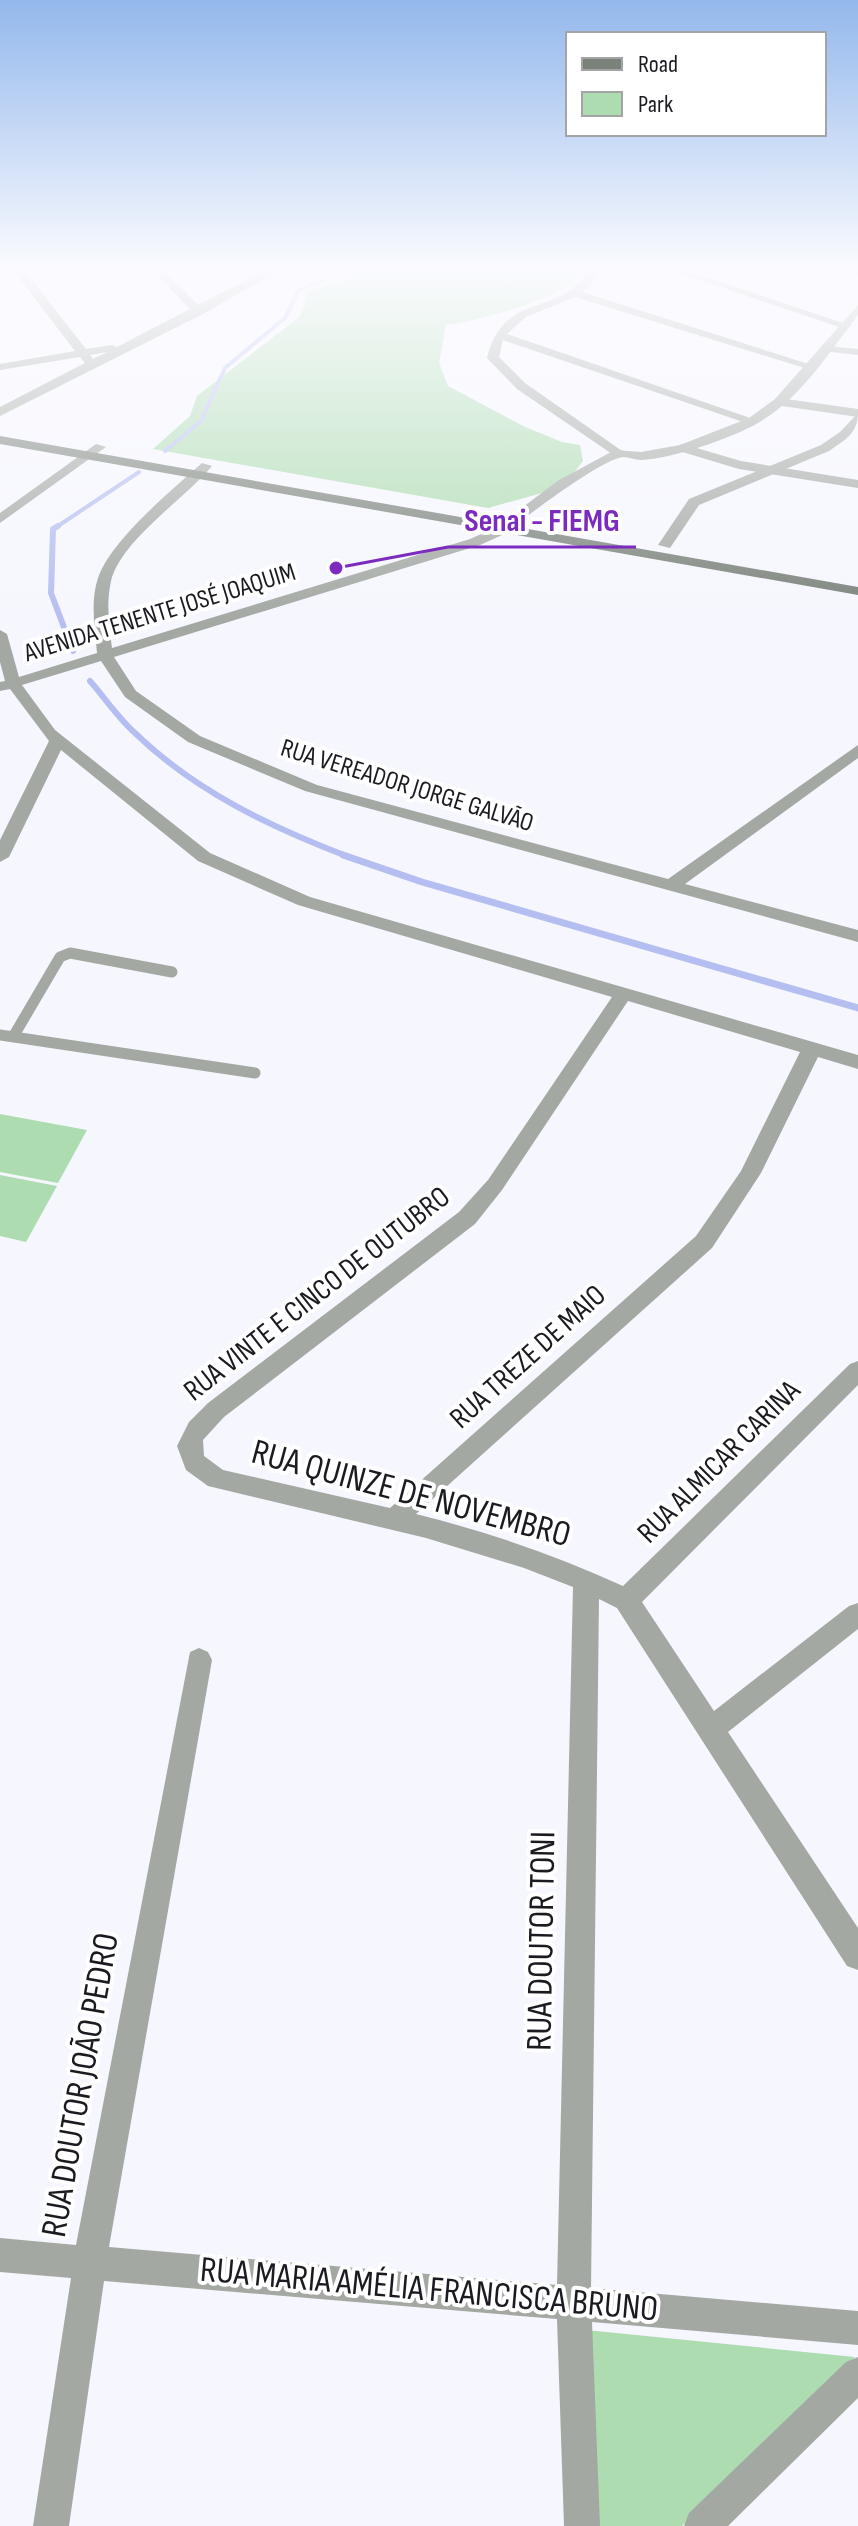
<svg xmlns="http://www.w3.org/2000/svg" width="858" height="2526" font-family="'Sofia Sans Condensed',sans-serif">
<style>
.green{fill:#addcb0}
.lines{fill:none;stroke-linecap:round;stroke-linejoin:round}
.stream-far2{stroke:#b5bef1;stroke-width:4}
.stream-far1{stroke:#b5bef1;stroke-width:6}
.stream{stroke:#b5bef1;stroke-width:7}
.service{stroke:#a3a8a3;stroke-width:11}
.minor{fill:#a3a8a3;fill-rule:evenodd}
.tertiary{fill:#a3a8a3;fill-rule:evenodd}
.secondary{fill:#7a827a;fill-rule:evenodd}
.labels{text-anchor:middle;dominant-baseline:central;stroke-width:8;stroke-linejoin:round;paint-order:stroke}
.far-street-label{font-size:26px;fill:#1a1b21;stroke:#fff}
.street-label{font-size:30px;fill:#1a1b21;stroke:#fff}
.near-street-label{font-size:36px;fill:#1a1b21;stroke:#fff}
.leader{fill:none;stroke:#7b2cbf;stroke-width:3}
.callout-dot{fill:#7b2cbf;stroke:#fff;stroke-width:3}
.callout-label{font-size:32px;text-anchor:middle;font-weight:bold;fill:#7b2cbf;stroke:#fff;stroke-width:8;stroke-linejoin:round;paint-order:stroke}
</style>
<rect width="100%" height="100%" fill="#f6f7fe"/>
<!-- green -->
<path class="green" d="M356,270H582C574,297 473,322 446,325L439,363L448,386L523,426L562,442L580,445L583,461L573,474L549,491L488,508L153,449L190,416L197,396L298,318L304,308L306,293L342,279Z
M0,1114L87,1130L58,1183L0,1172Z
M0,1175L57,1186L26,1242L0,1236Z
M586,2330L855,2357L682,2526H595Z"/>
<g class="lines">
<!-- stream-far2 -->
<path class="stream-far2" d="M165,451L201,421L225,368L285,318L299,290L348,270
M55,528L139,472"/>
<!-- stream-far1 -->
<path class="stream-far1" d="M58,526L53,529L51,593L73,651
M90,681C105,698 118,718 135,733C196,792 271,827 349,857"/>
<!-- stream -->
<path class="stream" d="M343,855L422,882L858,1008"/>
<!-- service -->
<path class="service" d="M0,1035L255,1073
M13,1037L60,957L70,953L172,972"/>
<!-- minor -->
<path class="minor" d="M13,270H24L86,349L112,345L117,347L190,309L152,270H163L198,305L266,270H280L203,314L0,416V407L85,363L80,357L0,370V364L75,351ZM107,352L93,359L90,355Z
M589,270H599L590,286L582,292L818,367L808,369L575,297L526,317L507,334L759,421L749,424L503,340L499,357L525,383L625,453L615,456L517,389L487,358C504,289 560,319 589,270Z
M670,270H686L852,326L842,328Z
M847,270H858V275Z
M827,346L858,349V355L823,351L821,349Z
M779,398L858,409V417L775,405V399Z
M96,444L106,447L0,523V513Z
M683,444L741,461L858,480V488L739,469L679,451V445Z
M202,463L212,466C186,498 121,540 111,581C106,604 109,625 112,648L470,539L499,526L509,516L521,519L509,532L480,545L114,657L136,691L200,736L317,785L668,879L858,745V758L685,884L858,930V942L305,791L188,742L125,697L101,661L22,685L55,730L210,853L310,897L858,1055V1069L818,1057L761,1173L712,1248L416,1514C488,1532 558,1556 623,1586L850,1364L858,1361V1385L642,1602L714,1711L849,1606L858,1603V1629L728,1732L858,1928V1970L847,1966L617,1608L599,1599L591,2288L858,2311V2345L592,2322L600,2526H564L557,2319L104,2281L69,2526H33L71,2278L0,2272V2238L76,2245L190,1652L199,1648L208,1652L212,1660L109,2247L557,2285L573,1587L524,1568L426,1538L208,1486L186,1470L177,1446L189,1422L208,1403L459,1212L488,1180L612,997L298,905L198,861L61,750L9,857L0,862V840L49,741L10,689L0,691V682L5,681L0,662V630L7,634L19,677L97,653C95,628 90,602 98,578C111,540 171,491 202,463ZM628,1001L800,1052L741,1171L696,1236L390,1508L223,1470L204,1456L203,1440L224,1417L475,1224L502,1190Z
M858,2357V2398L728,2526H684L689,2513L846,2362Z"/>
<!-- tertiary -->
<path class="tertiary" d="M858,305V315C829,353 800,399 758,423C732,438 671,459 641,460C635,460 629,457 623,457C603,459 538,508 519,522L507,519L559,480L615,450L641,452L680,445L749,418L775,399Z
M858,413C858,433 845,440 829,451L699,505L670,548L658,545L689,499L821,445L840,432Z"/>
<!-- secondary -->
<path class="secondary" d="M0,436L858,587V595L0,444Z"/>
</g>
<!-- sky -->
<linearGradient id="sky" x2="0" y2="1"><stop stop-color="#93b8ec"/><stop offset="0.43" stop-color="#fbfbff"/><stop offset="1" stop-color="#fbfbff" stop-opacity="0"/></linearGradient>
<rect width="858" height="624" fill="url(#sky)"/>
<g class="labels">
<!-- far-street labels -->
<g class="far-street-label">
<text transform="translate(160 613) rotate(-17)">AVENIDA TENENTE JOSÉ JOAQUIM</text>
<text transform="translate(407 786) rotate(17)">RUA VEREADOR JORGE GALVÃO</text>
</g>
<!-- street labels -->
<g class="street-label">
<text transform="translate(317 1294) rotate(-38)">RUA VINTE E CINCO DE OUTUBRO</text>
<text transform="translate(528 1357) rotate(-42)">RUA TREZE DE MAIO</text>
<text transform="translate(719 1462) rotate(-45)">RUA ALMICAR CARINA</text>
</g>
<!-- near-street labels -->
<g class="near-street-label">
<text transform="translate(411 1494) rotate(15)">RUA QUINZE DE NOVEMBRO</text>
<text transform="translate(542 1941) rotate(-89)">RUA DOUTOR TONI</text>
<text transform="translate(81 2085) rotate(-80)">RUA DOUTOR JOÃO PEDRO</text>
<text transform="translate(429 2290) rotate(5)">RUA MARIA AMÉLIA FRANCISCA BRUNO</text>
</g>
</g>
<!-- callouts -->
<path class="leader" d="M336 568L448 547H636"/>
<circle class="callout-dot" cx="336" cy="568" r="8"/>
<g class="callout-label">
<text x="542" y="531">Senai - FIEMG</text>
</g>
<!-- legend -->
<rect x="566" y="32" width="260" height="104" fill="#ffffff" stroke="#a3a4a6" stroke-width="2"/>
<rect x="582" y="58" width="40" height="12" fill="#7a827a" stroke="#a3a4a6" stroke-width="2"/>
<text x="638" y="72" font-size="24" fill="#1a1b21">Road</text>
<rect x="582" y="92" width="40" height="24" fill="#addcb0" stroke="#a3a4a6" stroke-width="2"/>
<text x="638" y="112" font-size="24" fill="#1a1b21">Park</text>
</svg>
